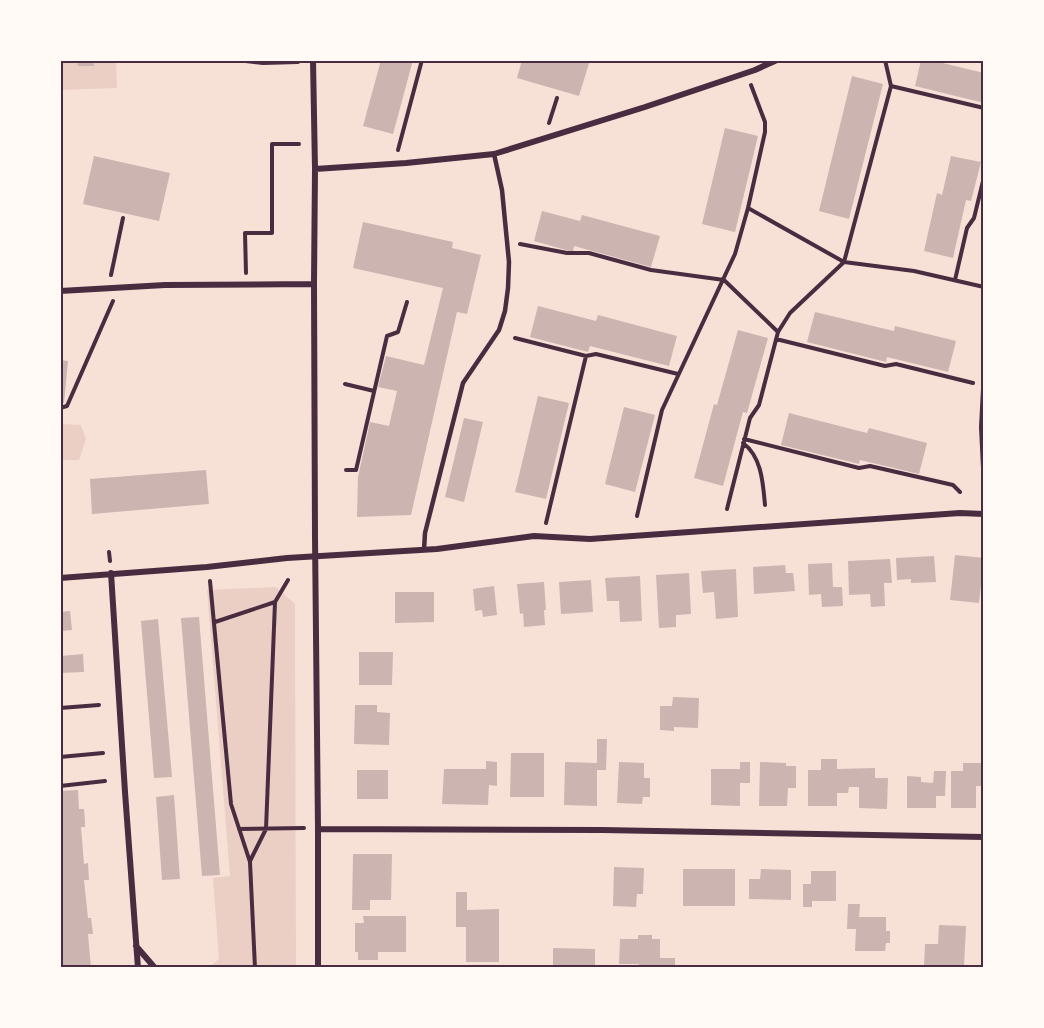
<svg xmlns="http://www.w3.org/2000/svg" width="1044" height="1028" font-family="'Source Sans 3',sans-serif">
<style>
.green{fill:#ebcfc5}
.building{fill:#ccb4b1}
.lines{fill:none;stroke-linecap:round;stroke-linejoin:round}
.path{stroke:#4a2c40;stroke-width:4}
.service{stroke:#4a2c40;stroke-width:4.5}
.minor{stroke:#4a2c40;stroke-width:6}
.neatline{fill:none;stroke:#4a2c40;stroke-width:2}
</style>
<rect width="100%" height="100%" fill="#f7e1d7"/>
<!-- green -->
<path class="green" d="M60,60H116L117,88L60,90Z
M60,424L81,425L86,439L79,460H60Z
M276,587L295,604L296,968H208L219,959L213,878L230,876L207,590Z"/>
<!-- building -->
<path class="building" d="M77,60H94V66H78Z
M381,60H413L393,134L363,126Z
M522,60H590L579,96L517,78Z
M921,60H930L984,73V103L915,86Z
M852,76L883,84L849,219L819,211Z
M725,128L758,136L735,232L702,224Z
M94,156L170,173L159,221L83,204Z
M951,156L981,162L971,201L966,200L953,258L924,251L937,193L942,195Z
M542,211L580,221L582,215L660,236L651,267L574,246L573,252L534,241Z
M363,222L453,242L452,248L481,255L467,314L457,312L411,515L357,517L358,477L370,422L389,426L397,391L378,387L386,356L424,365L443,288L353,268Z
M538,306L596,321L598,315L677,336L669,366L590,346L588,352L530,337Z
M815,312L894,331L895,326L956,341L948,372L887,357L886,362L807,342Z
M738,330L768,338L747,413L743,412L723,486L694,478L714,404L717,405Z
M60,360L68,361L64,403H60Z
M538,396L569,403L546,499L515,492Z
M624,407L655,415L635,492L605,484Z
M789,413L867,433L869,428L927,443L919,474L860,460L859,464L781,445Z
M464,418L483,422L464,502L445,497Z
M206,470L209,504L92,514L90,479Z
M955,555L984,558V577L982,576L979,603L950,600Z
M934,556L936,582L911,583V579L897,580L896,558Z
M890,559L892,583H884L885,606L871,607L870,594L849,595L848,561Z
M832,563L833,587H842L843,606L822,607L821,594L809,595L808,564Z
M785,565L786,573H793L795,591L754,594L753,567Z
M736,569L738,617L716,619L714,592L703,593L701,571Z
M689,573L691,614L676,615V627L659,628L656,575Z
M640,576L642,621L620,622L619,601H607L605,578Z
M591,580L593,612L561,614L559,582Z
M544,582L546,610H544L545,625L524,627L523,613L520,614L517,584Z
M494,586L497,615L483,617L482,610L475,611L473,589Z
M395,592H434V622L395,623Z
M70,611L72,630L60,631V612Z
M199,617L220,875L202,876L181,618Z
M158,619L172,777L154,778L141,621Z
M359,652H393L392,685H359Z
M83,654L84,672L60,673V656Z
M673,697L699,698L698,728L674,727V731L660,730V706H672Z
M355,705H377V712L390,713L389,745L354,744Z
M597,739H607L606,770H597V806L564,805L565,762L597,763Z
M511,753H544V797H510Z
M821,759H837V769L875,768V778H888L887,809L859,808V787H849L848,793H837V806H808V770H821Z
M486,761L497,762V786L489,785L488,805L442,804L444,769H486Z
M619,762L644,763V778H650V797H643L642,804L617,803Z
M740,762H750V783H740V806L711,805V769H740Z
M760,762L786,763V766H796V788H788L787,806H759Z
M963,763H984V786H976V808H951V771H963Z
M357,770H388V799H357Z
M934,771H946L945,796H936V808H907V776L921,777V782L933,783Z
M78,790L79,809H84L85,821V827H81L84,864L88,863L89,880H84L88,918H91L93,934H88L91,968H60V791Z
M174,795L180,879L162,880L156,797Z
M353,854H392L391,900H370V910H352Z
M614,867L644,868L643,894H637L636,907L613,906Z
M683,869H735V906H683Z
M761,869L791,870V900L749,899V879H760Z
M811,871H836V901H812V907H803V884H811Z
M456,892H467V910L499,909V962H466V927H456Z
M848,904H860L859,917H886V931H890V943H886L885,951H855L856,929H847Z
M363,916H406V952H378V960H358V952H355V923H364Z
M939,925L966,926L964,967L924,965L925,944H938Z
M638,935H652V939H660V958H675V968H639V964H619L620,939H638Z
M553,948L595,949V968H553Z"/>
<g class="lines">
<!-- path -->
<path class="path" d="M237,60L263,63L298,62
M891,86L984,108
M549,123L557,98
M398,150L422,60
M748,208L844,262L914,271L984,287
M520,244L567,253H589L651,270L724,280L778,332
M246,273L245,233H272V144H299
M111,275L123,218
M955,280L967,228L974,218L984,177
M515,338L586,356L596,354L678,374
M776,339L885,366L896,364L973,383
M345,384L374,391
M60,408L67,406L113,301
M744,439L859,468L870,466L953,485L960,492
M743,443C762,457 763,484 765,505
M346,470H356L387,336L398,332L407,302
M727,509L750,418L759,405L778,332L790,313L844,262L891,86L885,60
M637,516L662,410L735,254L748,208L765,132V122L751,85
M546,523L586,356
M109,552L110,561
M210,581L231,804L250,862L255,968
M215,622L275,602L288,580
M60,708L99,705
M60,757L103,753
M60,786L105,781
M239,829L304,828
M250,861L266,829L275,602"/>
<!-- service -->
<path class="service" d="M424,550L425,533L463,383L499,330L505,311L508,288L509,262L502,190L494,154"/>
<!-- minor -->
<path class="minor" d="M313,60L315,169L314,284L315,537L318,829V968
M315,169L406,163L494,154L645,107L755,70L777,60
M60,291L165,285L314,284
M984,389L982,427L984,468
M111,573L125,792L138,968
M60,578L207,567L287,558L437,549L534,536L590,539L960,513L984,514
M318,829L602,830L984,837
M136,946L155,968"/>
</g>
<!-- border -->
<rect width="1044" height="1028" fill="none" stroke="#fffaf5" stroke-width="123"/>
<rect x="62" y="62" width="920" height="904" class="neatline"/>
</svg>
